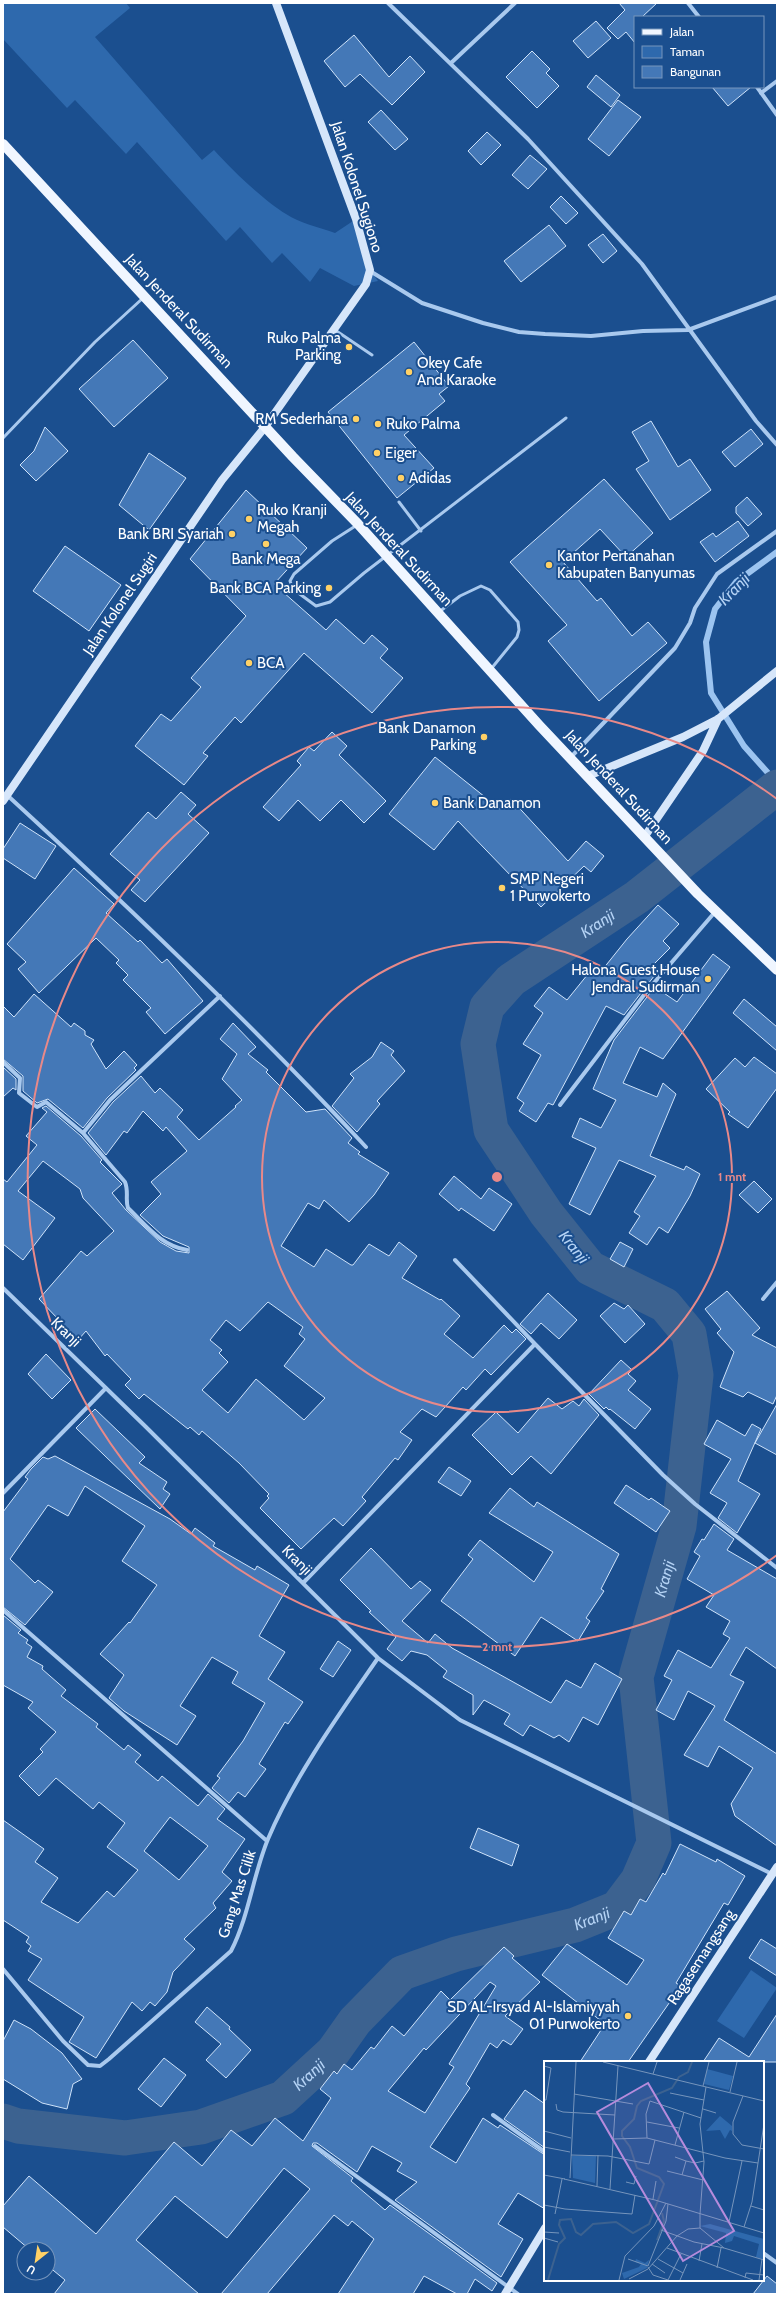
<svg xmlns="http://www.w3.org/2000/svg" width="780" height="2297" font-family="Cabin,sans-serif">
<style>
.green{fill:#2e69ad}
.lines{fill:none;stroke-linecap:round;stroke-linejoin:round}
.stream{stroke:#9cc4f0;stroke-width:6}
.river{stroke:#3c6290;stroke-width:35}
.building{fill:#4478b7;stroke:#cfe3fa;fill-rule:evenodd}
.lane{stroke:#a9c9ee;stroke-width:3}
.street{stroke:#a9c9ee;stroke-width:4}
.secondary{stroke:#d6e6fa;stroke-width:8}
.primary{stroke:#f0f6ff;stroke-width:10}
.ring{fill:none;stroke:#e88989;stroke-width:2}
.poi-dot{fill:#ffd166;stroke:#1b4f8f;stroke-width:1.5}
.labels{text-anchor:middle;dominant-baseline:central;stroke-width:4;stroke-linejoin:round;paint-order:stroke}
.street-label{font-size:15px;fill:#fff;stroke:#1b4f8f}
.poi-label{font-size:15px;fill:#fff;stroke:#1b4f8f;text-anchor:start}
.water-label{font-size:16px;font-style:italic;fill:#b5d3f5;stroke:#1b4f8f}
.inset-river{fill:none;stroke:#3c6290;stroke-width:2}
.inset-road{fill:none;stroke:#7695bc;stroke-width:1}
.view{fill:#b68bdc;fill-opacity:0.15;stroke:#b68bdc;stroke-width:2}
.inset-edge{fill:none;stroke:#fff;stroke-width:2}
.centre{fill:#e88989;stroke:#1b4f8f;stroke-width:2}
.ring-label{font-size:12px;text-anchor:middle;font-weight:bold;fill:#e88989;stroke:#1b4f8f;stroke-width:4;stroke-linejoin:round;paint-order:stroke}
</style>
<rect width="100%" height="100%" fill="#1b4f8f"/>
<!-- green -->
<path class="green" d="M3,3H126L130,8L95,37L202,160L214,150C232,170 263,200 286,214C300,223 318,227 335,233L356,219L370,270L378,281L354,286L320,268L310,282L282,253L272,263L240,227L226,241L137,142L126,154L75,100L67,108L3,39Z
M751,1970L777,1988L744,2038L717,2021Z"/>
<g class="lines">
<!-- stream -->
<path class="stream" d="M777,552L736,582L715,609L706,642L711,693L744,746L777,783"/>
<!-- river -->
<path class="river" id="s1" d="M3,2121L18,2126L125,2138L201,2127L283,2098L333,2052L355,2021L402,1973L456,1954L575,1925L617,1908L638,1880L654,1843L636,1677L679,1526L696,1375L689,1334L665,1305L590,1268L546,1213L491,1130L478,1044L487,1007L511,980L637,897L777,787"/>
</g>
<!-- building -->
<path class="building" d="M619,3H657L642,17H635V43L626,32L618,39L607,28L625,10Z
M596,21L611,38L588,58L573,41Z
M354,35L389,77L410,56L425,72L392,105L360,74L345,87L324,61Z
M532,51L550,69L546,73L559,86L537,108L506,77Z
M596,75L620,95L611,107L587,87Z
M712,87H751L728,106Z
M618,100L641,117L609,156L588,139Z
M381,110L408,139L395,150L368,122Z
M487,132L501,145L481,165L468,151Z
M530,155L547,169L528,189L512,175Z
M561,196L578,213L566,224L550,207Z
M549,225L566,246L521,282L504,261Z
M603,234L617,251L603,263L588,245Z
M133,340L168,378L114,427L79,389Z
M414,342L449,386L439,394L445,401L404,435L434,468L397,498L328,412Z
M651,421L678,467L690,459L711,490L670,520L636,469L649,461L632,432Z
M45,427L68,451L36,481L20,465L34,451Z
M751,429L763,444L735,467L722,452Z
M149,453L186,478L149,530L119,505Z
M604,479L653,533L626,557L600,529L563,562L597,601L601,598L632,636L648,622L667,643L599,701L548,641L567,625L510,562Z
M246,490L307,548L274,584L326,630L336,619L364,644L372,635L388,649L380,658L403,678L372,713L304,653L241,723L235,717L203,753L208,756L184,785L135,746L161,714L171,721L201,687L191,678L246,616L190,559Z
M747,497L762,514L748,526L736,513V507Z
M738,521L749,536L715,562L700,542L713,533L716,537Z
M65,546L121,585L89,631L33,591Z
M332,732L347,746L339,755L386,801L364,823L341,800L320,821L298,800L279,821L263,807L301,765L297,761L309,747L314,751Z
M435,757L500,809L511,799L568,861L586,841L604,856L591,872L584,866L541,907L458,821L434,850L389,814Z
M181,792L196,805L188,814L209,833L145,902L131,890L140,880L110,854L148,812L156,819Z
M20,823L56,846L35,879L3,858V849Z
M74,868L114,904L106,913L138,942L140,940L162,963L167,959L203,1001L165,1034L146,1012L151,1008L123,980L128,975L116,963L119,960L96,938L39,993L18,969L26,962L7,944Z
M658,905L679,924L663,941L670,948L652,966L658,971L624,1015L606,1006L553,1105L548,1103L536,1122L519,1111L524,1103L517,1098L541,1055L523,1044L543,1013L534,1006L549,987L567,1000L592,969L599,974L627,939Z
M713,954L730,967L663,1059L640,1047L623,1083L657,1097L663,1083L676,1094L650,1156L684,1170L686,1166L700,1174L690,1196L668,1233L659,1227L647,1245L629,1233L640,1216L634,1212L656,1176L619,1160L590,1215L569,1204L596,1148L572,1137L580,1118L601,1128L616,1100L593,1089L614,1040L650,993L655,987L677,1002Z
M34,994L71,1027L74,1023L85,1031V1035L94,1040L91,1044L106,1069L124,1051L137,1065L134,1068L136,1070L107,1098L83,1128L48,1099L37,1103L23,1091V1076L3,1059V1006L14,1017Z
M744,999L777,1027V1051L733,1013Z
M233,1023L256,1047L248,1054L268,1070L266,1072L306,1112L325,1109L352,1138L348,1143L360,1152L358,1154L389,1173L374,1195L349,1222L324,1200L319,1209L308,1203L281,1246L314,1267L326,1249L351,1265H353L369,1244L389,1256L399,1242L417,1256L402,1278L440,1300L441,1299L460,1316L444,1334L473,1358L504,1325L512,1333L516,1329L526,1339L491,1375L485,1369L466,1390L463,1387L436,1417L422,1409L400,1432L412,1440L398,1460L395,1458L362,1497L366,1501L343,1526L334,1518L301,1549L260,1508L269,1498L267,1496L269,1494L239,1463L202,1431L199,1435L190,1427L188,1429L144,1394L139,1399L125,1385L131,1379L107,1354L105,1356L86,1331L78,1340L39,1299L81,1251L87,1256L114,1231L83,1198L80,1189L43,1161L18,1191L55,1218L23,1260L3,1244V1179L7,1182L37,1145L26,1136L47,1112L42,1108L46,1106L81,1136L102,1160L100,1162L122,1184L112,1193L126,1210L160,1242L176,1251L189,1253V1247L163,1236L140,1215L161,1194L151,1182L187,1151L166,1127L163,1131L143,1111L127,1133L124,1131L106,1155L88,1133L113,1102L141,1076L155,1093L160,1088L183,1110L177,1117L199,1140L236,1107L235,1106L242,1100L222,1079L237,1054L220,1039ZM268,1302L303,1327L299,1334L305,1339L284,1366L325,1398L304,1420L256,1379L228,1413L202,1390L228,1362L219,1353L222,1350L210,1340L226,1320L240,1331Z
M381,1042L394,1051L391,1055L405,1071L377,1101L380,1104L357,1132L332,1106L354,1078L350,1074L372,1057Z
M754,1057L777,1074V1088L748,1128L728,1114L730,1112L706,1089L735,1058L745,1067Z
M3,1067L16,1079V1090L13,1088L3,1097Z
M454,1176L481,1199L489,1188L512,1204L494,1231L461,1208L459,1211L439,1194Z
M754,1181L772,1199L758,1213L739,1195Z
M620,1242L633,1249L624,1267L610,1259Z
M727,1291L760,1328L752,1335L777,1348V1395L773,1404L748,1392L743,1397L720,1387L734,1352L717,1333L721,1329L705,1309Z
M548,1293L577,1320L559,1339L541,1323L531,1334L520,1324Z
M614,1303L624,1309L628,1305L645,1324L625,1343L600,1316Z
M46,1354L71,1380L52,1399L28,1374Z
M621,1360L632,1370L628,1374L636,1381L628,1390L651,1409L635,1429L610,1409L609,1410L606,1407L604,1409L589,1394Z
M548,1398L562,1409L573,1401L579,1406L584,1399L599,1415L551,1474L531,1456L512,1475L472,1435L496,1412L518,1433Z
M777,1404V1455L755,1443Z
M95,1409L145,1457L139,1463L167,1482L163,1489L170,1494L160,1509L76,1428Z
M717,1420L745,1436L752,1424L761,1429L738,1481L760,1494L737,1533L718,1518L727,1503L710,1493L731,1459L704,1444Z
M55,1456L170,1519L191,1534L195,1528L215,1543L213,1546L255,1570L257,1566L289,1585L259,1636L285,1652L268,1679L303,1702L288,1724L285,1722L259,1764L266,1769L245,1797L238,1792L229,1803L212,1788L220,1778L217,1776L243,1741L265,1703L232,1683L238,1672L212,1657L180,1706L196,1716L177,1745L124,1711L109,1698L124,1675L100,1654L129,1622L130,1623L157,1585L122,1561L145,1526L85,1486L68,1516L48,1505L10,1559L35,1583L38,1580L53,1592L25,1625L3,1607V1512L28,1479L25,1477L31,1469L43,1457L48,1459Z
M449,1467L471,1481L461,1496L438,1482Z
M626,1485L649,1500L651,1498L670,1511L656,1532L614,1503Z
M510,1488L534,1507L537,1502L619,1554L601,1589L604,1591L586,1618L590,1621L578,1641L541,1617L515,1656L441,1601L473,1559L468,1555L480,1540L534,1582L553,1552L489,1513Z
M714,1524L734,1539L727,1550L777,1579V1669L746,1647L730,1675L744,1682L724,1720L777,1754V1846L735,1816L731,1804L753,1768L719,1746L708,1767L684,1755L715,1706L688,1691L674,1720L656,1710L672,1680L664,1676L678,1650L711,1668L730,1638L723,1634L730,1621L706,1607L714,1595L687,1579L700,1556L694,1552L702,1539L704,1540Z
M371,1548L411,1589L420,1581L431,1590L402,1621L428,1643L435,1634L452,1648L551,1703L566,1680L581,1688L595,1663L622,1679L598,1725L583,1717L569,1742L559,1735L554,1738L530,1725L523,1736L504,1724L510,1714L484,1700L473,1715V1695L443,1677L447,1671L427,1655L411,1651L402,1661L387,1649L396,1637L369,1612L371,1611L340,1580Z
M3,1615L21,1630L18,1633L28,1640L26,1643L32,1647L27,1657L43,1666L42,1669L66,1690L61,1696L98,1724L96,1727L124,1750L128,1745L141,1755L135,1762L158,1781L162,1776L198,1806L208,1794L225,1809L217,1819L245,1839L222,1872L232,1881L213,1903L216,1908L184,1939L195,1949L173,1972L167,1992L155,2006L150,2002L142,2011L132,2002L96,2058L69,2042L84,2017L28,1980L42,1959L28,1951L31,1946L26,1942L29,1937L3,1920V1820L44,1849L35,1862L58,1878L41,1902L78,1923L107,1891L114,1897L138,1870L107,1847L125,1823L99,1802L93,1809L56,1778L39,1796L19,1776L43,1752L40,1749L56,1732L28,1708L33,1702L3,1685ZM170,1817L208,1846L179,1880L144,1851Z
M338,1641L351,1650L333,1677L320,1669Z
M478,1828L519,1845L512,1866L470,1848Z
M680,1844L716,1862L717,1859L745,1876L728,1905L724,1903L676,1983L681,1986L628,2062H580L605,2024L542,1975L567,1944L627,1985L644,1960L608,1938L624,1911L631,1915L640,1899L646,1902L663,1873L665,1875Z
M761,1939L777,1949V1976L749,1958Z
M504,1947L514,1956L512,1958L540,1982L505,2016L523,2029L511,2045L503,2040L497,2048L490,2043L466,2084L470,2088L430,2147L456,2163L483,2118L498,2128L500,2125L545,2155V2209L518,2193L498,2224L523,2239L501,2277L395,2200L417,2182L397,2171L402,2163L372,2146L357,2172L317,2143H313L312,2146L353,2178L351,2181L385,2210L390,2205L497,2283L492,2291L475,2279L467,2294H457L424,2276L413,2294H338L374,2239L352,2221L348,2226L334,2215L267,2294H221L310,2189L284,2168L227,2238L175,2196L136,2240L199,2294H54L65,2280L48,2266V2249H29L3,2227V2206L29,2176L96,2234L174,2142L202,2166L231,2130L252,2146L275,2118L303,2141L331,2098L320,2089L334,2071L337,2074L344,2064L352,2070L371,2047L374,2049L392,2026L404,2036L441,1991L450,2000ZM490,1982L496,1986L449,2064L454,2067L425,2113L388,2091L424,2048L426,2050Z
M207,2007L230,2027L229,2029L251,2050L226,2078L206,2060L221,2044L195,2022Z
M777,2014V2062H703L719,2038L749,2057Z
M14,2020L31,2029L62,2053L82,2079L73,2084L67,2109L42,2103L3,2079V2041Z
M164,2058L186,2075L161,2107L138,2089Z
M525,2090L545,2104V2148L504,2119Z
M767,2276L777,2284V2294H753Z"/>
<g class="lines">
<!-- lane -->
<path class="lane" d="M335,330L372,355
M3,438L95,342L143,298
M399,502L421,531
M357,525L332,541L294,574L290,581L293,589L316,606L330,602L364,573L566,418
M439,612L460,596L481,586L490,590L518,622L519,630L517,637L491,669"/>
<!-- street -->
<path class="street" d="M388,3L528,139L642,264L756,421L777,445
M688,3L699,17
M451,63L515,3
M757,87L777,115
M761,93L777,81
M370,271L422,303L483,323L519,332L545,334L591,336L643,331L688,330L777,297
M571,757L675,648L690,623L695,608L717,574L777,531
M7,795C130,908 252,1024 366,1147
M3,1062L20,1078L19,1093L37,1107L46,1102L83,1133
M560,1105L647,991L715,912
M187,1250C160,1245 147,1226 128,1208C125,1200 129,1192 125,1182L83,1133L110,1100L220,996
M455,1260L535,1344
M3,1288L146,1427L378,1658L460,1720L772,1874
M763,1299L777,1282
M3,1493L106,1388
M303,1583L535,1344L663,1475L695,1504L777,1568
M3,1610L267,1841
M3,1969L63,2041L88,2065L100,2066L109,2059L231,1951C249,1916 253,1875 268,1839C294,1777 340,1713 378,1658
M493,2115L545,2152
M315,2146L518,2294
M763,2253L777,2263"/>
<!-- secondary -->
<path class="secondary" d="M588,776L683,737L718,719L777,671
M3,801L222,480L265,427L366,284L370,270L356,219L276,3
M645,836L703,751L718,719
M649,2062L777,1867
M505,2294L545,2228"/>
<!-- primary -->
<path class="primary" d="M3,144L293,457L358,524L539,725L698,894L777,970"/>
</g>
<!-- distance rings -->
<g class="ring">
<circle cx="497" cy="1177" r="235"/>
<path d="M777 1555A470 470 0 1 1 777 799"/>
</g>
<!-- markers -->
<g class="poi-dot">
<circle cx="349" cy="347" r="4"/>
<circle cx="409" cy="372" r="4"/>
<circle cx="356" cy="419" r="4"/>
<circle cx="378" cy="424" r="4"/>
<circle cx="377" cy="453" r="4"/>
<circle cx="401" cy="478" r="4"/>
<circle cx="249" cy="519" r="4"/>
<circle cx="232" cy="534" r="4"/>
<circle cx="266" cy="544" r="4"/>
<circle cx="549" cy="565" r="4"/>
<circle cx="329" cy="588" r="4"/>
<circle cx="249" cy="663" r="4"/>
<circle cx="484" cy="737" r="4"/>
<circle cx="435" cy="803" r="4"/>
<circle cx="502" cy="888" r="4"/>
<circle cx="708" cy="979" r="4"/>
<circle cx="628" cy="2016" r="4"/>
</g>
<g class="labels">
<!-- street labels -->
<g class="street-label">
<text transform="translate(357 187) rotate(72)">Jalan Kolonel Sugiono</text>
<text transform="translate(179 311) rotate(47)">Jalan Jenderal Sudirman</text>
<text transform="translate(399 549) rotate(47)">Jalan Jenderal Sudirman</text>
<text transform="translate(120 604) rotate(-56)">Jalan Kolonel Sugiri</text>
<text transform="translate(619 787) rotate(47)">Jalan Jenderal Sudirman</text>
<text transform="translate(66 1332) rotate(44)">Kranji</text>
<text transform="translate(297 1560) rotate(45)">Kranji</text>
<text transform="translate(237 1894) rotate(-72)">Gang Mas Cilik</text>
<text transform="translate(701 1957) rotate(-57)">Ragasemangsang</text>
</g>
<!-- poi labels -->
<g class="poi-label">
<text x="341" y="338" text-anchor="end">Ruko Palma<tspan x="341" dy="17">Parking</tspan></text>
<text x="417" y="363">Okey Cafe<tspan x="417" dy="17">And Karaoke</tspan></text>
<text x="348" y="419" text-anchor="end">RM Sederhana</text>
<text x="386" y="424">Ruko Palma</text>
<text x="385" y="453">Eiger</text>
<text x="409" y="478">Adidas</text>
<text x="257" y="510">Ruko Kranji<tspan x="257" dy="17">Megah</tspan></text>
<text x="224" y="534" text-anchor="end">Bank BRI Syariah</text>
<text x="557" y="556">Kantor Pertanahan<tspan x="557" dy="17">Kabupaten Banyumas</tspan></text>
<text x="266" y="559" text-anchor="middle">Bank Mega</text>
<text x="321" y="588" text-anchor="end">Bank BCA Parking</text>
<text x="257" y="663">BCA</text>
<text x="476" y="728" text-anchor="end">Bank Danamon<tspan x="476" dy="17">Parking</tspan></text>
<text x="443" y="803">Bank Danamon</text>
<text x="510" y="879">SMP Negeri<tspan x="510" dy="17">1 Purwokerto</tspan></text>
<text x="700" y="970" text-anchor="end">Halona Guest House<tspan x="700" dy="17">Jendral Sudirman</tspan></text>
<text x="620" y="2007" text-anchor="end">SD AL-Irsyad Al-Islamiyyah<tspan x="620" dy="17">01 Purwokerto</tspan></text>
</g>
<!-- water labels -->
<g class="water-label">
<text transform="translate(734 589) rotate(-46)">Kranji</text>
<text stroke="none"><textPath href="#s1" startOffset="1834">Kranji</textPath></text>
<text transform="translate(574 1247) rotate(51)">Kranji</text>
<text stroke="none"><textPath href="#s1" startOffset="1030">Kranji</textPath></text>
<text stroke="none"><textPath href="#s1" startOffset="658">Kranji</textPath></text>
<text stroke="none"><textPath href="#s1" startOffset="322">Kranji</textPath></text>
</g>
</g>
<!-- overview -->
<g transform="translate(544 2061)">
<rect width="220" height="220" fill="#1b4f8f"/>
<path d="M163,8L189,15L185,29L160,23ZM176,55L188,65V70L186,69L181,78L176,69L162,70ZM28,95H52L51,122L29,117ZM166,163L220,178V199L212,196L215,183L190,175L188,180L181,182L182,172L156,165ZM92,198L101,202L105,199L103,207L80,218L78,212L95,206L97,203L91,201Z" fill="#2e69ad"/>
<path class="inset-river" d="M113,179L120,160L118,152M4,219L15,183L21,177L15,164L16,159L27,158L32,171L37,174L49,163L72,161L89,172L105,163L120,123L115,116L93,107L86,86L78,75V70L90,58L93,45L97,40L128,27L135,16L144,11L148,1"/>
<path class="inset-road" d="M59,1L220,40M0,5L7,7L2,39H0M109,13L113,1M159,25L165,1M186,31L193,1M126,32L160,39M30,33L89,43M199,35L189,61V73L198,84L220,88M12,43L13,49L19,51L71,54M159,48L172,52M103,61L135,67M0,70L27,77M103,77L102,53L106,40L157,57M69,78L103,77L181,97L214,102M131,84L140,51M0,86L26,91M27,94L64,95L105,103L111,79M131,96L142,100L138,114M142,100L151,102L160,100M123,110L159,119M0,114L21,118M26,117L32,1M20,118L111,139L220,172M82,121L90,123L92,115M53,125L54,94M66,128L74,5M109,138L112,120M0,144L21,148L88,153L91,134M207,145L220,149M11,153L18,118M156,153L160,101L156,63L162,26M156,153V167L180,187L220,199M185,161L198,100M200,166L208,141L220,63M117,169L150,181L180,187M0,171L15,172M0,177L14,181M123,187L209,219M84,198L104,205L122,160L124,143M114,198L139,212M155,200L158,183M108,203L121,212M104,206L109,214L124,219M173,207L177,187M201,217L202,212L220,214M85,218L104,208L133,175L144,168L156,167M75,219L81,195L110,165L122,142M124,219L137,193M136,219L143,203M215,219L218,198"/>
<path class="view" d="M104,22L190,170L139,200L53,51Z"/>
<rect width="220" height="220" class="inset-edge"/>
</g>
<circle cx="497" cy="1177" r="6" class="centre"/>
<g class="ring-label">
<text x="732" y="1181">1 mnt</text>
<text x="497" y="1651">2 mnt</text>
</g>
<!-- border -->
<rect width="780" height="2297" fill="none" stroke="#ffffff" stroke-width="8"/>
<!-- legend -->
<rect x="634" y="16" width="130" height="72" fill="#1b4f8f" stroke="#7695bc"/>
<rect x="642" y="29" width="20" height="6" fill="#f0f6ff" stroke="#7695bc"/>
<text x="670" y="36" font-size="12" fill="#ffffff">Jalan</text>
<rect x="642" y="46" width="20" height="12" fill="#2e69ad" stroke="#7695bc"/>
<text x="670" y="56" font-size="12" fill="#ffffff">Taman</text>
<rect x="642" y="66" width="20" height="12" fill="#4478b7" stroke="#7695bc"/>
<text x="670" y="76" font-size="12" fill="#ffffff">Bangunan</text>
<!-- north arrow -->
<g transform="translate(36 2261) rotate(210)"><circle r="19" fill="#1b4f8f" stroke="#7695bc"/>
<path d="M0-3L7 15L0 10L-7 15Z" fill="#ffd166"/>
<text y="-6" font-size="11" font-weight="bold" text-anchor="middle" fill="#ffffff">U</text>
</g>
</svg>
